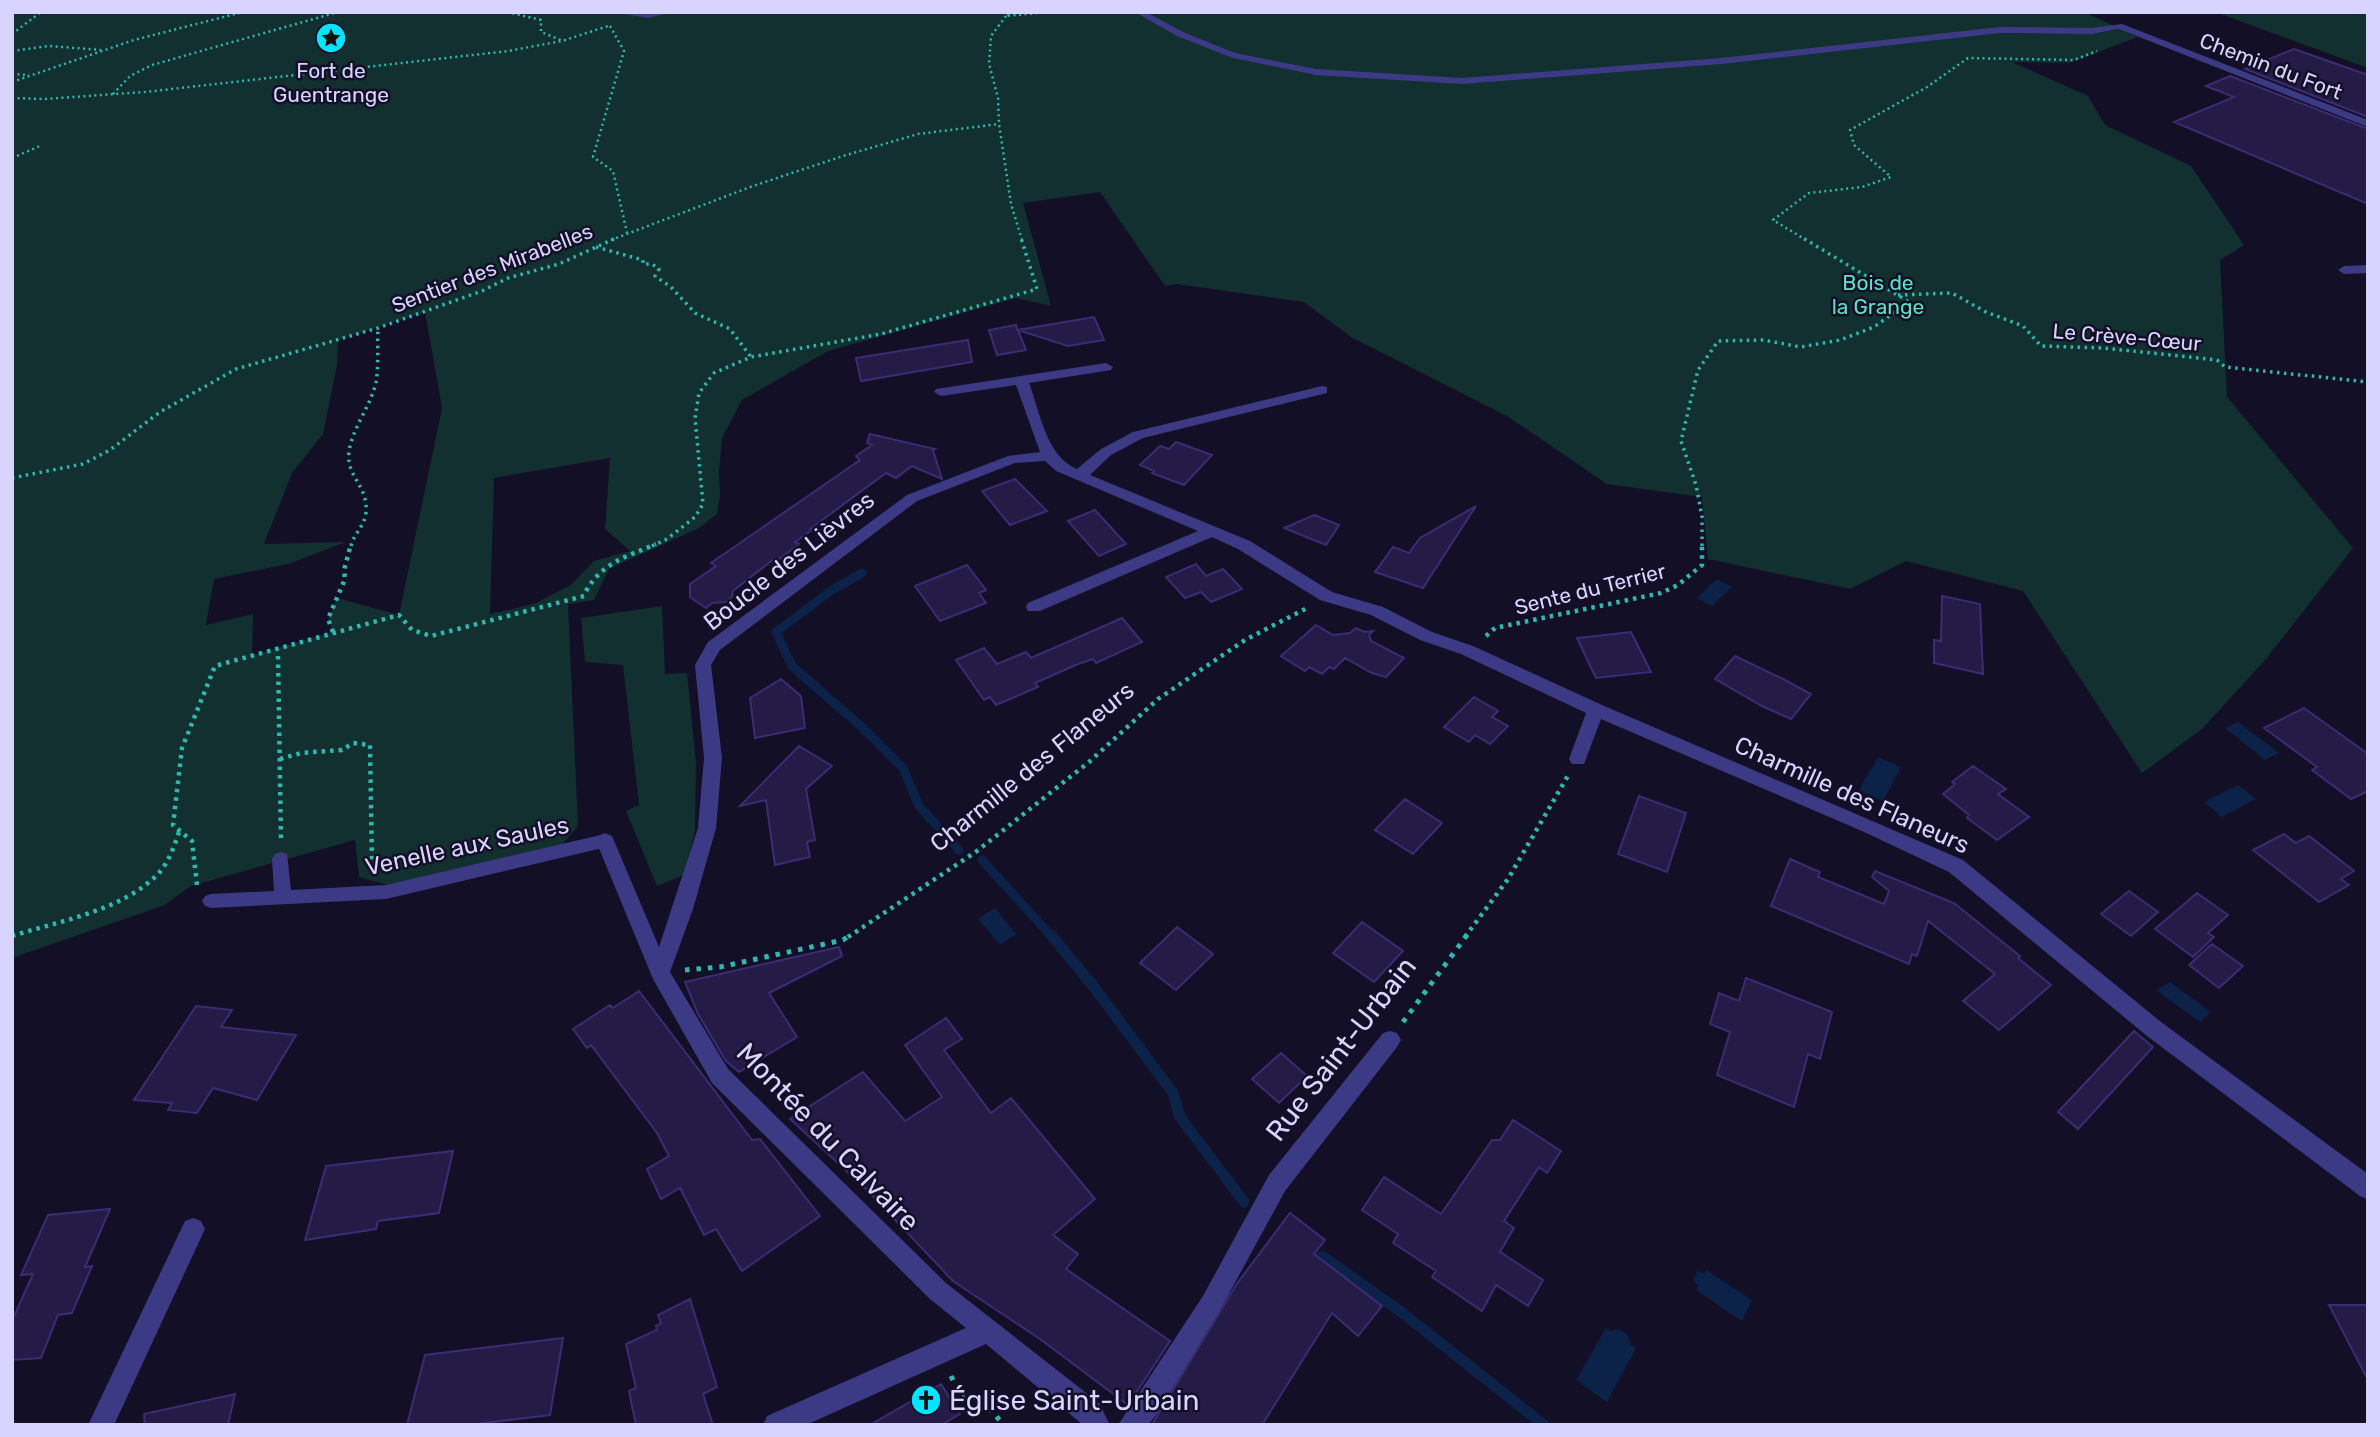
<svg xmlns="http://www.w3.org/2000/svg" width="2380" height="1437" font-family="Rubik,sans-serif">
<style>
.green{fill:#12302f;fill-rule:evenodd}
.water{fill:#0c2248}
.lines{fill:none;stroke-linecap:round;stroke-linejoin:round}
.stream-far1{stroke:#0c2248;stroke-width:9}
.stream{stroke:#0c2248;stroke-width:11}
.building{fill:#241b47;stroke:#3b2d73;stroke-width:2}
.path-far3{stroke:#2fb8b0;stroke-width:2.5;stroke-dasharray:2 3.5;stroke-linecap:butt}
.path-far2{stroke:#2fb8b0;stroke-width:3.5;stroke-dasharray:2.5 4.5;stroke-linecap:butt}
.path-far1{stroke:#2fb8b0;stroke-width:4.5;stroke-dasharray:3.5 5;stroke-linecap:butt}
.path{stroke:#2fb8b0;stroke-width:5;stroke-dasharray:4.5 7;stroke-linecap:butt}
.lane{fill:#3d3a85;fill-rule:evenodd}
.street{fill:#3d3a85;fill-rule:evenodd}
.labels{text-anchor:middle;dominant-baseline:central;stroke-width:5;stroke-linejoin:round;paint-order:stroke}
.far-street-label{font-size:21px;fill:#d9d4ff;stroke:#130f26}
.far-poi-label{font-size:21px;fill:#d9d4ff;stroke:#130f26}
.far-park-label{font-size:21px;fill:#5fe0c0;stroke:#130f26}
.street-label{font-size:24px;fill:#d9d4ff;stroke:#130f26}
.near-street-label{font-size:28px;fill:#d9d4ff;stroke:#130f26}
.near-poi-label{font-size:28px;fill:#d9d4ff;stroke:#130f26;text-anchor:start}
</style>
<rect width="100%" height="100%" fill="#130f26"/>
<!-- green -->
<path class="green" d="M12,12H2084L2138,37L2069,63L2012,62L2088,96L2105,125L2191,166L2244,245L2220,260L2227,397L2353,548L2266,659L2202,729L2142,773L2023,591L1906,561L1850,589L1708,559L1702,497L1607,484L1507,416L1351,337L1304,302L1177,284L1165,286L1100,192L1023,203L1051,306L1016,298L828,351L742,400L722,438L719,472L720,496L717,514L699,528L609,569L594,600L568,604L578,826L561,846L388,885L359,877L355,840L191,886L165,905L12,958ZM425,312L442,408L399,615L337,598L328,619L333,632L252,655L253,614L206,625L214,579L288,564L346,542L264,544L292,473L323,434L337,365L338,340ZM610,458L605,529L630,551L594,561L571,585L534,604L490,614L494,478Z
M2215,12H2368V68Z
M662,606L665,674L687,673L696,763L695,831L684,875L657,886L626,811L639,805L623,665L585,662L581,618Z"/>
<!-- water -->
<path class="water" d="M1717,579L1732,587L1712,606L1697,598Z
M2238,722L2279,753L2265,760L2225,728Z
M1878,757L1901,767L1883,801L1859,790Z
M2238,785L2256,799L2222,817L2204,802Z
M995,908L1016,934L1000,945L978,919Z
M2170,982L2211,1012L2200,1022L2156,990Z
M1706,1270L1752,1300L1742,1321L1696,1290L1698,1285L1693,1280L1697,1271L1704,1273Z
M1606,1328L1610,1331L1618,1329L1627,1334L1631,1345L1636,1348L1607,1402L1576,1380Z"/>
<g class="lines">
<!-- stream-far1 -->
<path class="stream-far1" d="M862,573L832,590L776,632L792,666L864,729L903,768L919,806L959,850
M982,860L1052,937"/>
<!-- stream -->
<path class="stream" d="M1051,935L1094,987L1173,1093L1180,1117L1244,1202
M1322,1256L1400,1311L1544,1425"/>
</g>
<!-- building -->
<path class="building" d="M2294,49L2368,75V117L2245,69Z
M2230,76L2368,129V204L2174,122L2234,97L2206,86Z
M1094,317L1104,340L1068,346L1018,330L1026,350L997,355L989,330L1016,325L1017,330Z
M968,340L972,362L861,381L856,358Z
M870,434L935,449L933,450L942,479L912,466L896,478L886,473L810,529L812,530L795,542L799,544L778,560L775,558L733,591L732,597L726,602L712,603L706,608L690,597V584L716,566L711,563L860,460L856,456L872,445L867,443Z
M1176,442L1212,455L1184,485L1152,473L1154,471L1140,465L1160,446L1169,449Z
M1015,479L1047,511L1010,525L982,491Z
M1476,506L1423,588L1375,572L1393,547L1409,553L1420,538Z
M1095,510L1126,544L1099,556L1068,521Z
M1314,515L1339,525L1326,545L1284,528Z
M1196,564L1206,576L1223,569L1242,589L1211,602L1201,592L1185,598L1166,577Z
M967,565L986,590L979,593L986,603L940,621L915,586Z
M1942,596L1980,604L1983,674L1934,663V640L1941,641Z
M1122,618L1142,642L1096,663L1093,659L1078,664L1035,683L1038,687L996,705L990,697L984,700L956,660L984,648L997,664L1026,652L1031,658Z
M1316,625L1333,635L1350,633L1356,628L1364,632L1373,631L1369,635L1371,641L1404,658L1386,677L1372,673L1345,658L1334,669L1329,667L1322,674L1309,667L1305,671L1281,656Z
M1631,632L1651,672L1596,678L1577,638Z
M1735,656L1783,679L1811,694L1791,719L1762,706L1715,679Z
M781,679L801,696L805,728L755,738L750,698Z
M1474,697L1498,711L1492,717L1508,726L1490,744L1475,735L1469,742L1444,727Z
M2304,708L2368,754V791L2351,799L2312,770L2317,767L2264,728Z
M799,746L832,766L806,789L815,840L807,842L810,857L775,865L766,800L740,806Z
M1973,766L2006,789L1998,794L2029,817L1997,840L1967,818L1969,815L1943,794L1955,784L1952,782Z
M1639,796L1686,813L1667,872L1618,854Z
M1405,799L1442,823L1413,854L1375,830Z
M2284,834L2296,843L2309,836L2354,871L2341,879L2349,885L2319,902L2253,850Z
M1790,859L1820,872L1818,877L1884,904L1889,891L1872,877L1875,871L1954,903L2020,956L2018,958L2051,985L1999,1030L1963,1001L1995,974L1928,921L1917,956L1912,954L1909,964L1771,906Z
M2129,891L2158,912L2131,936L2101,914Z
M2197,893L2228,915L2208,933L2214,937L2193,957L2155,929Z
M1362,922L1403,951L1374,982L1333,953Z
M1177,927L1213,954L1176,990L1140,963Z
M2212,944L2243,966L2219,988L2189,965Z
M839,947L842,956L769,993L797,1037L739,1072L726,1061L698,1014L685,982Z
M1746,978L1832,1012L1820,1059L1808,1054L1794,1107L1717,1075L1730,1032L1710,1024L1719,993L1739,1001Z
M639,991L752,1140L760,1139L820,1216L742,1271L716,1229L704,1235L680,1188L661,1199L647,1169L669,1156L657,1133L591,1045L587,1048L573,1029L610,1005L613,1008Z
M196,1006L232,1010L221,1027L296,1035L257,1100L213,1088L197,1113L168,1110L172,1103L134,1100Z
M946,1018L962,1039L944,1050L991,1113L1011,1098L1095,1199L1053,1235L1078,1254L1066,1269L1170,1341L1128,1405L1040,1339L953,1281L866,1189L790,1119L863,1072L905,1121L942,1097L905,1045Z
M2134,1031L2153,1047L2078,1129L2058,1112Z
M1281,1053L1307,1076L1279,1103L1252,1079Z
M1513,1120L1561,1151L1547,1173L1539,1167L1504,1221L1514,1228L1500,1252L1543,1280L1528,1306L1496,1285L1482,1311L1432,1277L1436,1271L1393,1243L1398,1234L1362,1210L1384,1177L1441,1214L1492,1140H1500Z
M453,1151L439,1213L378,1221L376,1229L305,1240L326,1166Z
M110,1209L85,1267L92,1266L72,1313L58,1315L41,1358L12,1360V1321L33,1274L21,1275L48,1215Z
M1290,1213L1325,1240L1314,1254L1382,1306L1358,1336L1332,1313L1262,1425H1156L1153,1423L1236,1285Z
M690,1299L717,1387L703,1394L713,1425H636L629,1391L636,1388L626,1344L657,1330L656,1326L661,1323L658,1315Z
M2329,1305H2368V1380Z
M563,1338L550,1415L468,1425H407L425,1355Z
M941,1384L960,1414L941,1425H870Z
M235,1394L228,1425H145L144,1414Z"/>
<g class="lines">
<!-- path-far3 -->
<path class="path-far3" d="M507,12L541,20V32L561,40
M1014,12L1006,16L1048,12
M1006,16L991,36L989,64L998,98L999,124L1011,204L1022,240
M610,26L624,51L593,157L613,171L627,233
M12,34L41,12
M12,51L49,46L101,50
M12,74L29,75
M12,82L134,40L243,12
M113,94L130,76L152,65L338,12
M12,98L44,99L145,92L508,51L562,41L608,26
M12,158L40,146
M611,240L753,186L843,156L918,134L999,124
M1806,240L1773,220L1809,193L1862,187L1891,177L1854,145L1850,130L1927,87L1968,58L2074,60L2097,51"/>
<!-- path-far2 -->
<path class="path-far2" d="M596,247L643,260V264H652L659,269L655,276L671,287L695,313L730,329L751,357
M1898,295L1952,293L1986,312L2023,326L2041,346L2104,348L2217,360L2225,367L2368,382
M12,478L83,464L110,450L160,412L236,369L378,328L482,291L508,278L559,264L616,238
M351,546C354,533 365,526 366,512C368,485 346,477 349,452C352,428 371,406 376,382C379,365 377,345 378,328
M652,546L667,539L695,517L703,504L695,418L699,393L714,373L751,357L881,334L1037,289L1021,238
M1702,546V517L1696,485L1681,441L1698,370L1718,341L1763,340L1801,347L1840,340L1874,327L1909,302L1803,238"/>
<!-- path-far1 -->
<path class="path-far1" d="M586,591C603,562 626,557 656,544
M333,632L328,619L345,579L344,570L351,544
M1486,636L1495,628L1661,593L1678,585L1702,565V544
M278,656L281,840
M280,759L301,753L342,750L353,743L370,745L372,863L389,869
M197,885L192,841L173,825L182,748L215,666L399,615L412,630L431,636L584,596
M12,936C59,921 121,911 157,875C168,864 174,847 179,832
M848,937L977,851L1089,762L1158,699L1245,640L1307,608
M1465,937L1508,879L1569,774"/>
<!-- path -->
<path class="path" d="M685,970L720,967L843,940L850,935
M1403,1022L1467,935
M951,1376L962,1398L982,1397L1003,1425"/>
<!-- lane -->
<path class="lane" d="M614,12H673L648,18Z
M1135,12H1146L1183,32L1235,53L1316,69L1462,78L1721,58L2000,27L2092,28L2122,24L2126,27L2092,34L2000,33L1721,64L1462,84L1316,75L1233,58L1177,36Z
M605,834L611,836L613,841L611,846L386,899L211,908L205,906L202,901L205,896L211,894L274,891L272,859L275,854L281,852L287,854L291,890L386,885Z"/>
<!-- street -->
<path class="street" d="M2122,24L2368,120V127L2119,29L2117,27Z
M2368,265V273L2344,274L2338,270L2344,266Z
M1106,363L1113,367L1111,370L1029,383C1040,412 1046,456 1077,469L1101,449L1133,432L1322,386L1327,387V393L1143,438L1111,455L1090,475L1250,541L1332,592L1383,607L1432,632L1473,646L1602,705L1963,860L2161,1022L2368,1174V1199L2360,1196L2147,1036L1949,872L1862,831L1601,719L1584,764H1572L1569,759L1586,713L1461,654L1420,640L1371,615L1320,600L1238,549L1212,537L1040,611H1028L1026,607L1028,603L1198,531L1056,471L1045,461L1015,463L917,501L720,650L711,665L722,758L716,828L693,909L670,972L728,1069L946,1283L1099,1403L1110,1425H1083L986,1344L806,1425H763L767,1416L966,1328L930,1299L712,1083L653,979L596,841L598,836L605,833L612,836L659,947L698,828L704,758L695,665L708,642L907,495L1008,456L1040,452L1016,385L941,396L934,392L936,389Z
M1390,1031L1397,1033L1401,1040L1397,1047L1285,1191L1219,1312L1157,1414L1148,1425H1118L1203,1296L1269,1175L1383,1033Z
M193,1218L201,1221L205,1229L114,1425H88L185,1221Z"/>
</g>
<!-- icons -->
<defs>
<g id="sight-disc" transform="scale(1.575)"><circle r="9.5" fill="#00e5ff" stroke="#130f26"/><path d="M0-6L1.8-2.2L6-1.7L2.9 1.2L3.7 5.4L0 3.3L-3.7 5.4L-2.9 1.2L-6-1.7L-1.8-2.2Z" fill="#111"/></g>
<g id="church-disc" transform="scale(1.575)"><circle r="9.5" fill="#00e5ff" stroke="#130f26"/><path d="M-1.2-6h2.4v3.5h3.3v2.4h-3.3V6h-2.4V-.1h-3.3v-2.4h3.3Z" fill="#111"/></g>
</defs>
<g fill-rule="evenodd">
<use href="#sight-disc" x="331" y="38"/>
<use href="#church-disc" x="926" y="1400"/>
</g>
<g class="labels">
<!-- far-street labels -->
<g class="far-street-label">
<text transform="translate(2271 66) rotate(21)">Chemin du Fort</text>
<text transform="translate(492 268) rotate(-21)">Sentier des Mirabelles</text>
<text transform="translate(2127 337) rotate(5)">Le Crève-Cœur</text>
<text transform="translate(1590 589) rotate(-14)">Sente du Terrier</text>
</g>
<!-- far-poi labels -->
<g class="far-poi-label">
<text x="331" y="70">Fort de<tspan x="331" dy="24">Guentrange</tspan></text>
</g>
<!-- far-park labels -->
<g class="far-park-label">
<text x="1878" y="282">Bois de<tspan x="1878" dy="24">la Grange</tspan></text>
</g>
<!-- street labels -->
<g class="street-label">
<text transform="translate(789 561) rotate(-38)">Boucle des Lièvres</text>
<text transform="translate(1032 767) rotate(-39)">Charmille des Flaneurs</text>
<text transform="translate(1852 795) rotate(24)">Charmille des Flaneurs</text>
<text transform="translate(467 846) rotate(-12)">Venelle aux Saules</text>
</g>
<!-- near-street labels -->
<g class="near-street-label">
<text transform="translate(1341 1049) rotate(-52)">Rue Saint-Urbain</text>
<text transform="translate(828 1137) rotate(46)">Montée du Calvaire</text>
</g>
<!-- near-poi labels -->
<g class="near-poi-label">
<text x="949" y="1400">Église Saint-Urbain</text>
</g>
</g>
<!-- border -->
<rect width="2380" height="1437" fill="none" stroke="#d9d4ff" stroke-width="28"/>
</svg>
